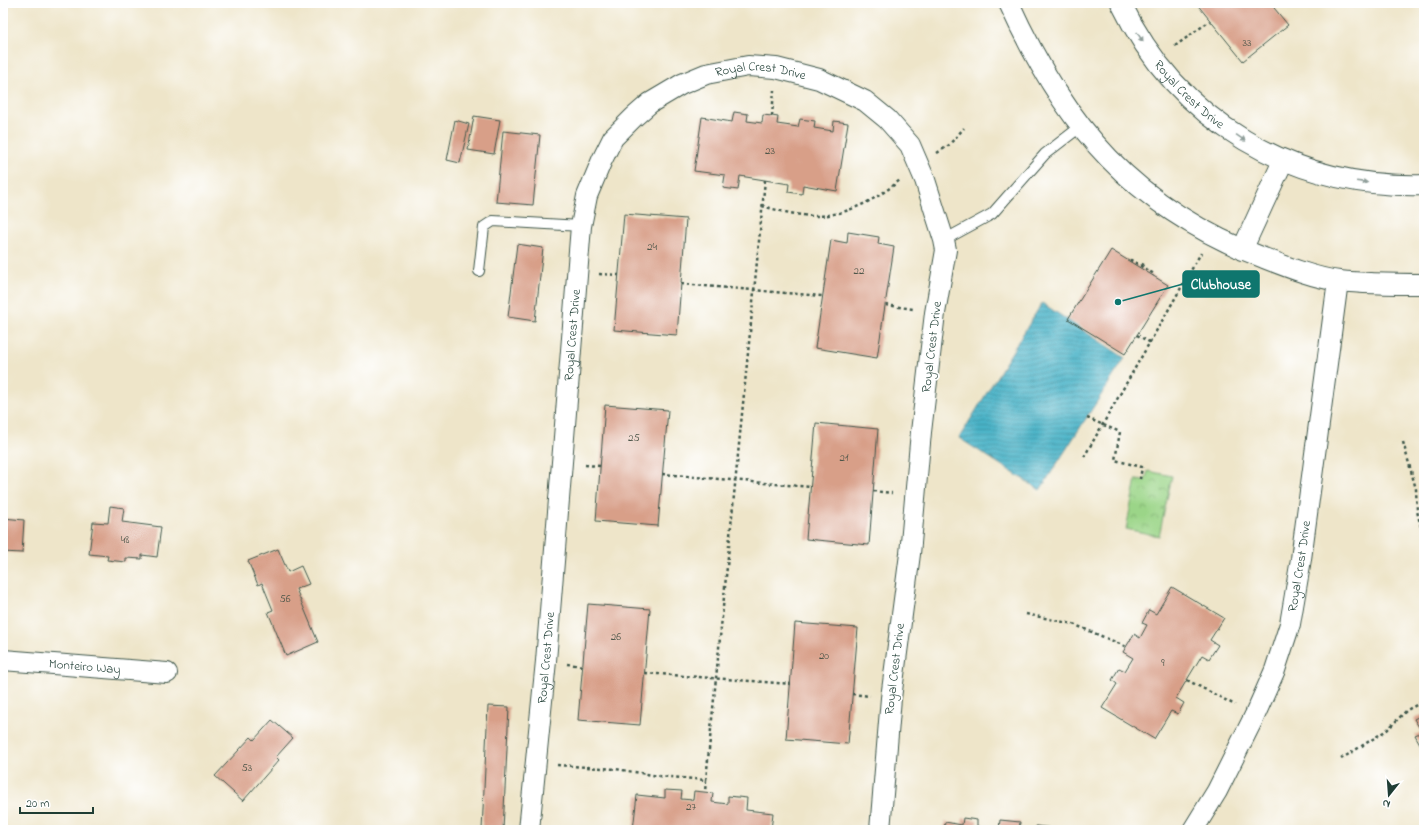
<svg xmlns="http://www.w3.org/2000/svg" width="1427" height="833" font-family="'Indie Flower',sans-serif">
<style>
.park{fill:url(#park-crowns);stroke:#5d895e}
.water{fill:url(#water-rules);stroke:#34787e}
.building{fill:#d89f88}
.lines{fill:none;stroke-linecap:round;stroke-linejoin:round}
.service-casing{stroke:#3e564a;stroke-width:12}
.minor-casing{stroke:#3e564a;stroke-width:22}
.path{stroke:#3e564a;stroke-width:2.5;stroke-dasharray:3 3;stroke-linecap:butt}
.service{stroke:#fff;stroke-width:10}
.minor{stroke:#fff;stroke-width:20}
.oneway{fill:#8f9e9a}
.labels{text-anchor:middle;dominant-baseline:central;stroke-width:3.5;stroke-linejoin:round;paint-order:stroke}
.number-label{font-size:11px;fill:#4d5649}
.street-label{font-size:13px;fill:#1f3d34;stroke:#fff}
.leader{fill:none;stroke:#0f766e;stroke-width:1.5}
.callout-dot{fill:#0f766e;stroke:#fff;stroke-width:1.5}
.callout{fill:#0f766e;stroke:#0f766e;stroke-width:1.5}
.callout-label{font-size:14px;text-anchor:middle;font-weight:bold;fill:#fff}
</style>
<defs>
<pattern id="park-crowns" width="20" height="18" patternUnits="userSpaceOnUse"><rect width="20" height="18" fill="#9bd588"/><path d="M2 6a3 3 0 1 1 6 0M12 15a3 3 0 1 1 6 0" fill="none" stroke="#7eae70"/></pattern>
<pattern id="water-rules" width="6" height="5" patternUnits="userSpaceOnUse"><rect width="6" height="5" fill="#48b2c7"/><path d="M0 2.5h6" fill="none" stroke="#3b92a2"/></pattern>
</defs>
<rect width="100%" height="100%" fill="#fff"/>
<filter id="ink" filterUnits="userSpaceOnUse"><feTurbulence type="fractalNoise" baseFrequency=".025" numOctaves="2"/><feDisplacementMap in="SourceGraphic" scale="8" xChannelSelector="R" yChannelSelector="G"/><feConvolveMatrix kernelMatrix="1 2 1 2 8 2 1 2 1" color-interpolation-filters="sRGB"/></filter>
<filter id="wash" filterUnits="userSpaceOnUse"><feTurbulence type="fractalNoise" baseFrequency=".012" numOctaves="4" result="noise"/><feDisplacementMap in="SourceGraphic" scale="16" xChannelSelector="R" yChannelSelector="G"/><feGaussianBlur stdDeviation="0.9" result="paint"/><feColorMatrix in="noise" values="0 0 0 0 0 0 0 0 0 0 0 0 0 0 0 0 0 1.4 0 .05"/><feComposite in="paint" operator="in"/></filter>
<g filter="url(#wash)">
<rect width="100%" height="100%" fill="#eee5c9"/>
<!-- park -->
<path class="park" d="M1148,471L1172,476L1159,536L1126,529L1136,479L1145,480Z"/>
<!-- water -->
<path class="water" d="M1042,303L1125,358L1040,490L959,438Z"/>
<g id="blocks">
<!-- building -->
<path class="building" d="M1196,3H1270L1288,25L1243,61Z
M734,112L748,114L747,121L762,123L763,115L772,116L778,117L777,124L798,127L800,119L815,121L814,128L833,131L834,121L848,123L837,191L803,185L802,194L788,192L789,184L740,176L738,190L723,188L725,175L694,171L702,117L732,122Z
M474,116L500,120L494,154L468,150Z
M455,120L469,124L460,163L447,160Z
M503,131L540,135L533,205L496,202Z
M624,214L686,219L677,335L614,330Z
M848,232L879,237L878,244L894,247L877,358L815,348L831,240L847,243Z
M517,244L543,248L535,321L508,317Z
M1111,250L1168,285L1125,354L1068,319Z
M605,405L668,410L658,526L596,521Z
M816,423L878,429L869,545L806,539Z
M110,506L124,508L122,522L161,527L157,557L142,555V559L126,558V562L107,560L108,556L89,554L93,522L108,523Z
M3,518L24,520L22,553L3,552Z
M278,549L288,572L301,566L309,584L296,589L318,642L286,656L268,612L273,610L262,583L258,585L248,561Z
M1172,587L1224,618L1210,640L1218,645L1209,659L1202,655L1176,698L1184,703L1178,714L1171,711L1154,739L1102,708L1117,684L1112,680L1119,668L1125,671L1133,658L1123,652L1134,634L1140,638L1147,625L1142,623L1149,610L1156,614Z
M588,604L650,609L640,725L578,720Z
M795,623L858,628L848,744L786,739Z
M488,706L509,707L503,830H482Z
M1424,714V751L1415,735L1422,732L1414,719Z
M272,720L293,738L276,757L279,760L243,801L215,776L251,737L254,740Z
M665,790L682,791L681,799L693,800L694,791L713,793L712,802L728,804V796L747,798L746,810L773,813L771,830H633L637,795L665,798Z
M963,818L977,820V826L999,829L1000,820L1020,822L1019,830H944L945,822L962,825Z
M1036,826L1054,828V830H1035Z"/>
</g>
</g>
<g filter="url(#ink)">
<use href="#blocks" fill-opacity="0" stroke="#3e564a" stroke-width="1"/>
<g class="lines">
<!-- service casing -->
<g class="service-casing">
<path id="service" d="M944,240L992,214L1045,154L1080,127
M479,271L484,227L493,221L581,226"/>
</g>
<!-- minor casing -->
<g class="minor-casing">
<g id="minor">
<path d="M1009,3C1065,127 1135,209 1264,258C1287,267 1315,278 1339,281C1367,284 1396,284 1424,284"/>
<path id="s1" d="M1121,3C1178,122 1293,189 1424,185"/>
<path d="M1242,250L1283,161"/>
<path id="s2" d="M3,660L167,673"/>
<path id="s3" d="M529,830L546,661L581,226L587,196L602,160L613,138L634,117L650,103L682,84L706,74L748,66L776,68L819,79L865,101L887,119L910,145L925,180L944,240L946,250L935,313L921,432L910,554L891,698L880,830"/>
<path id="s4" d="M1193,830L1217,791L1254,717L1275,670L1290,624L1301,559L1338,281"/>
</g>
</g>
<!-- path -->
<path class="path" d="M1175,46L1210,21
M772,116L774,90
M937,153L948,146L964,128
M762,206C780,211 799,216 817,216C848,215 878,199 901,179
M1130,261L1131,260L1154,274L1153,276
M1142,266L1145,261
M599,274L619,275
M681,284L822,296
M886,305L913,309
M1137,335L1151,343
M1087,418L1120,432L1115,460L1142,467L1140,479
M1403,442L1416,489L1417,511L1424,539
M1084,457L1201,253
M585,465L600,466
M662,474L810,487
M873,491L892,493
M1026,614L1073,624L1127,647
M567,664L583,666
M645,673L791,684
M1187,680L1235,705
M852,694L870,696
M1341,759L1387,730L1407,710L1424,701
M557,765L616,769L658,776L706,780L705,792
M706,780L765,180"/>
<!-- service -->
<use href="#service" class="service"/>
<!-- minor -->
<use href="#minor" class="minor"/>
</g>
<!-- one-way arrows -->
<defs><path id="oneway-solid" d="M-6-.8H1V-3.2L6.5 0L1 3.2V.8H-6Z"/></defs>
<g class="oneway">
<use href="#oneway-solid" transform="translate(1140 37) rotate(57)"/>
<use href="#oneway-solid" transform="translate(1241 138) rotate(34)"/>
<use href="#oneway-solid" transform="translate(1362 182) rotate(7)"/>
</g>
</g>
<g class="labels">
<!-- number labels -->
<g class="number-label">
<text x="1247" y="43">33</text>
<text x="770" y="151">23</text>
<text x="652" y="247">24</text>
<text x="859" y="271">22</text>
<text x="634" y="438">25</text>
<text x="844" y="458">21</text>
<text x="125" y="540">48</text>
<text x="285" y="599">56</text>
<text x="616" y="637">26</text>
<text x="824" y="656">20</text>
<text x="1163" y="663">9</text>
<text x="247" y="768">53</text>
<text x="691" y="807">27</text>
</g>
<!-- street labels -->
<g class="street-label">
<text stroke="none"><textPath href="#s3" startOffset="870">Royal Crest Drive</textPath></text>
<text stroke="none"><textPath href="#s1" startOffset="115">Royal Crest Drive</textPath></text>
<text stroke="none"><textPath href="#s3" startOffset="497">Royal Crest Drive</textPath></text>
<text transform="translate(932 347) rotate(-83)">Royal Crest Drive</text>
<text stroke="none"><textPath href="#s4" startOffset="287">Royal Crest Drive</textPath></text>
<text stroke="none"><textPath href="#s3" startOffset="173">Royal Crest Drive</textPath></text>
<text stroke="none"><textPath href="#s2" startOffset="82">Monteiro Way</textPath></text>
<text transform="translate(895 669) rotate(-83)">Royal Crest Drive</text>
</g>
</g>
<!-- callouts -->
<path class="leader" d="M1118 302L1183 284"/>
<circle class="callout-dot" cx="1118" cy="302" r="4"/>
<rect class="callout" x="1183" y="271" width="76" height="26" rx="4"/>
<g class="callout-label">
<text x="1221" y="289">Clubhouse</text>
</g>
<!-- margin -->
<rect width="1427" height="833" fill="none" stroke="#fff" stroke-width="16"/>
<!-- north arrow -->
<g transform="translate(1389 795) rotate(197)" stroke="#ffffff" stroke-width="3" paint-order="stroke">
<path d="M0-3L7 15L0 10L-7 15Z" fill="#1f3d34"/>
<text y="-6" font-size="11" font-weight="bold" text-anchor="middle" fill="#1f3d34">N</text>
</g>
<!-- scale -->
<path d="M20 807v6h73v-6" fill="none" stroke="#1f3d34" stroke-width="2"/>
<text x="26" y="807" font-size="12" fill="#1f3d34" stroke="#ffffff" stroke-width="3" paint-order="stroke">20 m</text>
</svg>
